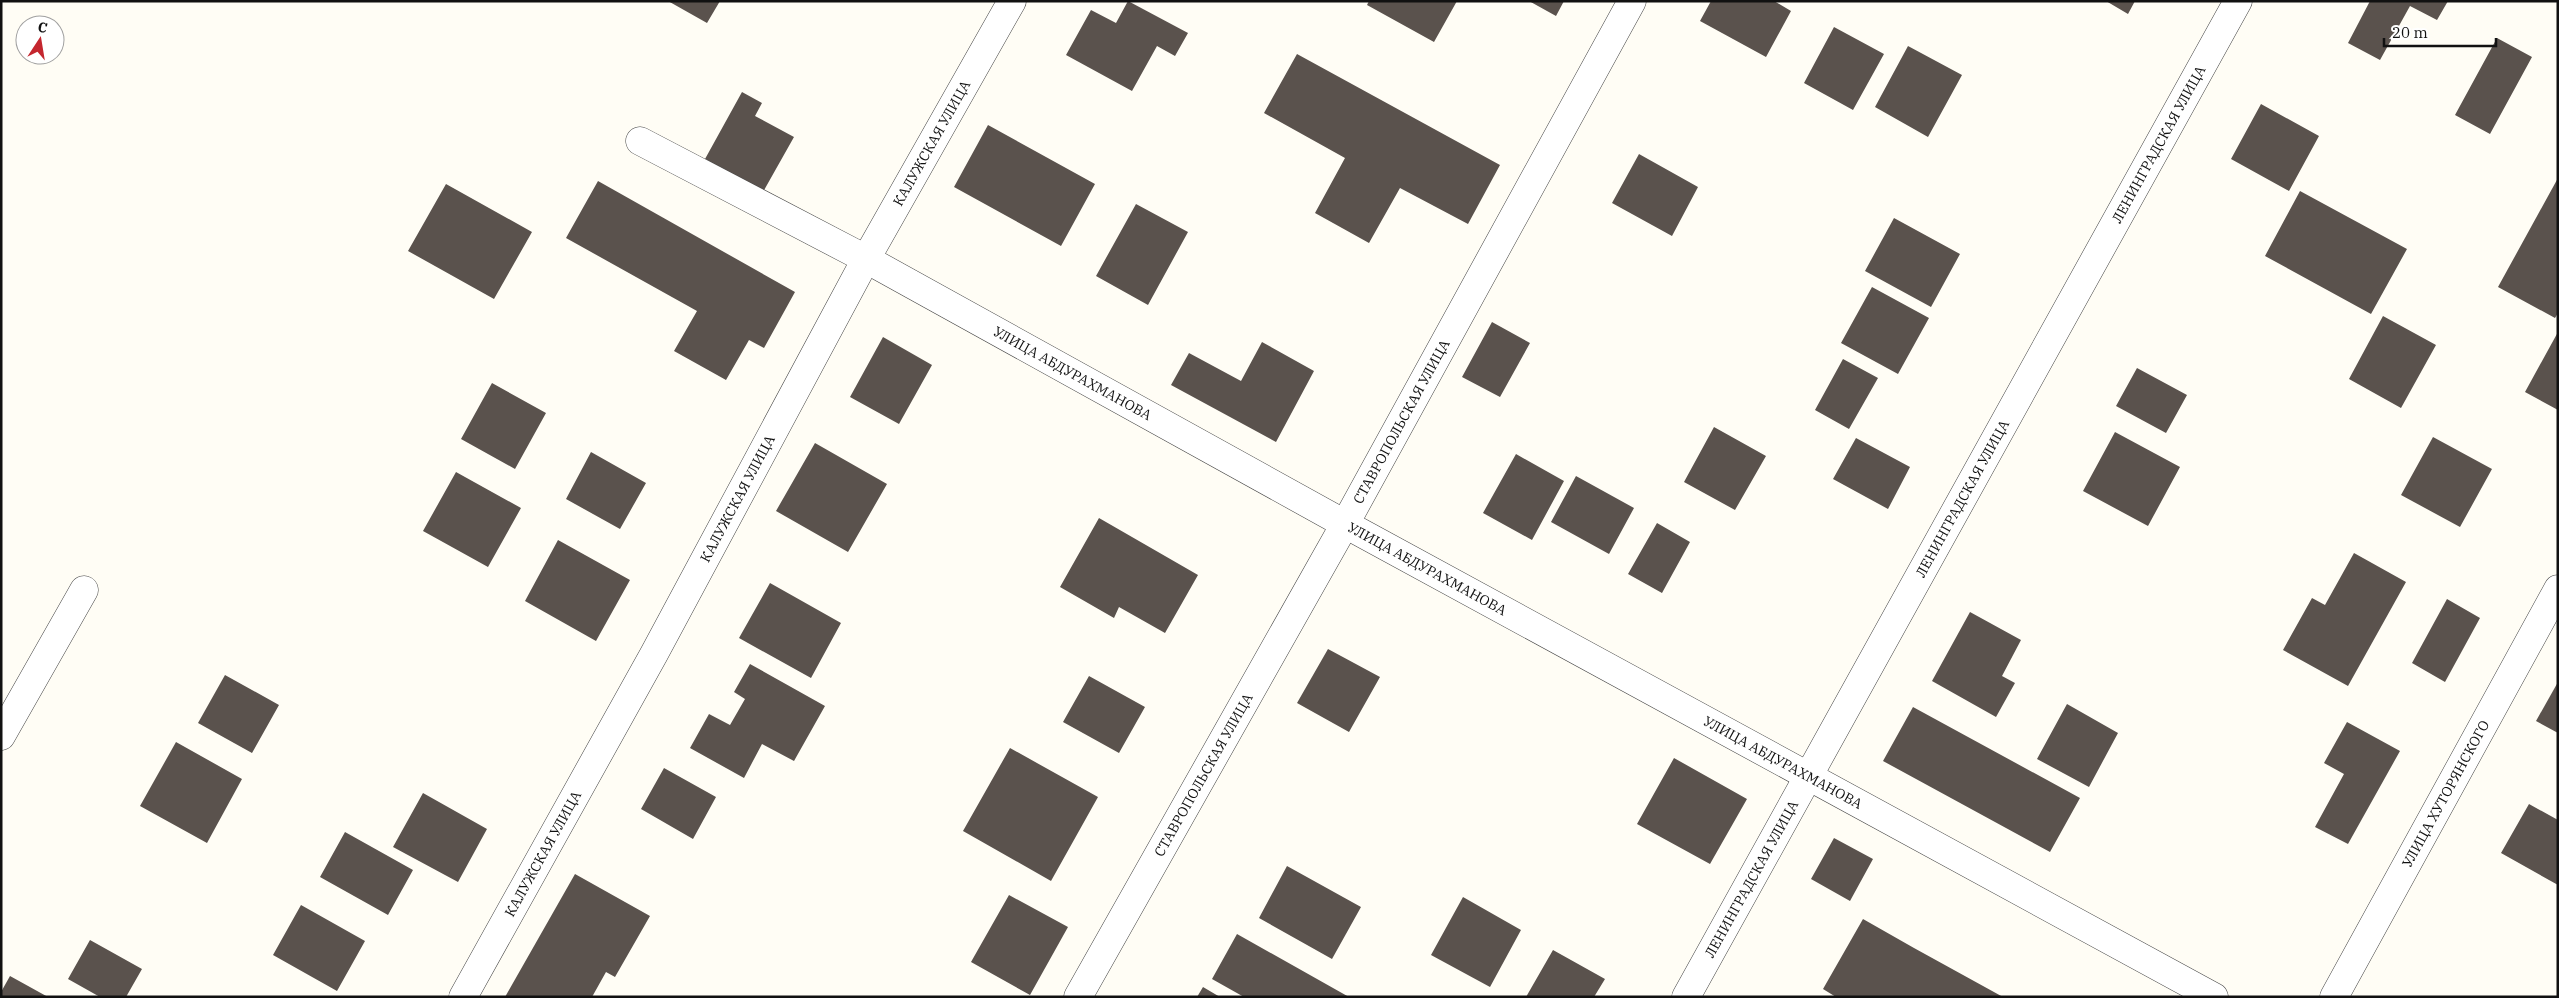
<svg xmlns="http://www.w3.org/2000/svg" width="2559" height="998" font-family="'IBM Plex Serif',serif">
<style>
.building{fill:#5a524d}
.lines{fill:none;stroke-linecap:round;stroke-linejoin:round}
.minor-casing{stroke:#444;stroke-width:29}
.minor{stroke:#fff;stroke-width:28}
.labels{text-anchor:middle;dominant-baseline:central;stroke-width:5;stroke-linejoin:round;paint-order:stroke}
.street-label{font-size:14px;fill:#111;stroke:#fff}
</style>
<rect width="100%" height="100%" fill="#fffdf5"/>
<!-- building -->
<path class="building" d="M668,1H720L707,23Z
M1128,1L1188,33L1175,56L1157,46L1132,91L1066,55L1091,10L1116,23Z
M1369,1H1457L1434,42L1367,5Z
M1529,1H1564L1556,16Z
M1711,1H1774L1791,11L1766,57L1700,21Z
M2106,1H2135L2128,14Z
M2370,1H2448L2437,20L2410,6L2380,60L2348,43Z
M1834,27L1884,54L1853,110L1804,83Z
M2497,38L2532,57L2490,134L2455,115Z
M1908,46L1962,75L1928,137L1875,107Z
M1297,54L1500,165L1468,224L1400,188L1369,243L1315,213L1345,158L1264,113Z
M742,92L762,103L755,116L794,137L763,192L705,159Z
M2261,104L2319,136L2289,191L2231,159Z
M988,125L1095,184L1061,246L954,187Z
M1639,154L1698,187L1672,236L1612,203Z
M2558,178V313L2555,318L2498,287Z
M598,181L795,292L764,348L749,340L726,380L674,351L697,311L566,238Z
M446,184L532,232L494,299L408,251Z
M2300,191L2407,249L2371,314L2265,256Z
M1136,204L1188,232L1148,305L1096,276Z
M1894,218L1960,254L1931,307L1865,271Z
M1872,287L1929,318L1898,374L1841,343Z
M2383,316L2436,345L2401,408L2349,379Z
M1492,322L1530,343L1500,397L1462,377Z
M2558,332V410L2525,392Z
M883,337L932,365L899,424L850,397Z
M1262,342L1314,371L1276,442L1171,385L1189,353L1241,381Z
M1843,359L1878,378L1849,429L1815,410Z
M2137,368L2187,395L2166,433L2116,406Z
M492,383L546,413L515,469L461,439Z
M1714,427L1766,456L1735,510L1684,482Z
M2115,432L2180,467L2148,526L2083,491Z
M2433,437L2492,469L2460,527L2401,495Z
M1856,438L1910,467L1888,509L1833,479Z
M815,443L887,484L848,552L776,511Z
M591,452L646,483L620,529L566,499Z
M1516,454L1564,481L1532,540L1483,513Z
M456,472L521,508L488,567L423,531Z
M1576,476L1634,508L1609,554L1551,522Z
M1099,518L1198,575L1165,633L1119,607L1114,618L1060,587Z
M1657,523L1690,542L1662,593L1628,574Z
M558,540L630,580L596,641L525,601Z
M2354,553L2406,582L2348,686L2283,650L2312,598L2325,605Z
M770,583L841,623L811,678L739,638Z
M2447,599L2480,618L2445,682L2412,663Z
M1970,612L2021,640L2002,676L2015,683L1996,717L1932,681Z
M1328,649L1380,677L1349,732L1297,703Z
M750,664L825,706L794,761L762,744L744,778L690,748L709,714L730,725L745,699L734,692Z
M225,675L279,705L252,753L198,723Z
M1089,676L1145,707L1119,753L1063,722Z
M2558,682V733L2536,721Z
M2067,704L2118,733L2089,787L2037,759Z
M1913,707L2080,798L2050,852L1883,761Z
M2347,722L2400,751L2348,844L2315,827L2344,774L2324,763Z
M176,742L242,779L207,843L140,806Z
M1010,748L1098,797L1051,881L963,831Z
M1674,758L1747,799L1710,864L1637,824Z
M664,768L716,797L693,839L641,809Z
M423,793L487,829L458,882L393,847Z
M2529,804L2558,820V885L2501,853Z
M345,832L413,870L388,915L320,877Z
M1834,838L1873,859L1850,901L1811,879Z
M1287,866L1361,907L1332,959L1259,918Z
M575,874L650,916L615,977L606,972L592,997H505Z
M1009,895L1068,927L1030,995L971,962Z
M1463,897L1521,930L1490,987L1431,955Z
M301,905L365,941L337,991L273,955Z
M1863,919L1914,948L2003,997H1836L1823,989Z
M1237,934L1349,997H1244L1212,979Z
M90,940L142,969L126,997H100L68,979Z
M1553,950L1605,979L1594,997H1526Z
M10,976L48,997H1V992Z
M1203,987L1220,997H1197Z"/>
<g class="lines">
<!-- minor casing -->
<g class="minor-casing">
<g id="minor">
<path id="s1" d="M640,141L866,259L1345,524L2214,997"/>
<path d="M1,736L84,590"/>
<path id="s2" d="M463,997L654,654L866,259L1012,1"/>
<path id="s3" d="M1078,997L1345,524L1632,1"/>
<path id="s4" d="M1686,997L2238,1"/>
<path id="s5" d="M2334,997L2558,589"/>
</g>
</g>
<!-- minor -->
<use href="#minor" class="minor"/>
</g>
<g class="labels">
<!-- street labels -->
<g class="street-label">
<text stroke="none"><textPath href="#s2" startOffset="974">КАЛУЖСКАЯ УЛИЦА</textPath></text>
<text stroke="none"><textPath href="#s4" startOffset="975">ЛЕНИНГРАДСКАЯ УЛИЦА</textPath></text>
<text stroke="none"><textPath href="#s1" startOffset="491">УЛИЦА АБДУРАХМАНОВА</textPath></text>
<text stroke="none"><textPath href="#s3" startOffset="660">СТАВРОПОЛЬСКАЯ УЛИЦА</textPath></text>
<text stroke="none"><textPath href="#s2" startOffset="569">КАЛУЖСКАЯ УЛИЦА</textPath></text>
<text stroke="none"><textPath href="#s4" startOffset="570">ЛЕНИНГРАДСКАЯ УЛИЦА</textPath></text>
<text stroke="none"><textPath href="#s1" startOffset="896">УЛИЦА АБДУРАХМАНОВА</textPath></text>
<text stroke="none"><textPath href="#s1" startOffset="1301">УЛИЦА АБДУРАХМАНОВА</textPath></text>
<text stroke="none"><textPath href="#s3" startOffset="255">СТАВРОПОЛЬСКАЯ УЛИЦА</textPath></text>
<text stroke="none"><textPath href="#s5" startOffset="232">УЛИЦА ХУТОРЯНСКОГО</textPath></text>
<text stroke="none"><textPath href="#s2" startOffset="164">КАЛУЖСКАЯ УЛИЦА</textPath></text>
<text stroke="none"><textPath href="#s4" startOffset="135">ЛЕНИНГРАДСКАЯ УЛИЦА</textPath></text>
</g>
</g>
<!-- border -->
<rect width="2559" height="998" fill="none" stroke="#111111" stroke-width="5"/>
<!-- north arrow -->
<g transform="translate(40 40) rotate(12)"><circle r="24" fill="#ffffff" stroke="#a0a0a0"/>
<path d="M0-4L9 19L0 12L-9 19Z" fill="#c4262e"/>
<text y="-8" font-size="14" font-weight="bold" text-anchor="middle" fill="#111111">С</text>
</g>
<!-- scale -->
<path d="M2384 38v8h112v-8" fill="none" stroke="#111111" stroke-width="2.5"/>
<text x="2392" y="38" font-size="15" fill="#111111" stroke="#ffffff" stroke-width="4" paint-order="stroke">20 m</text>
</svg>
